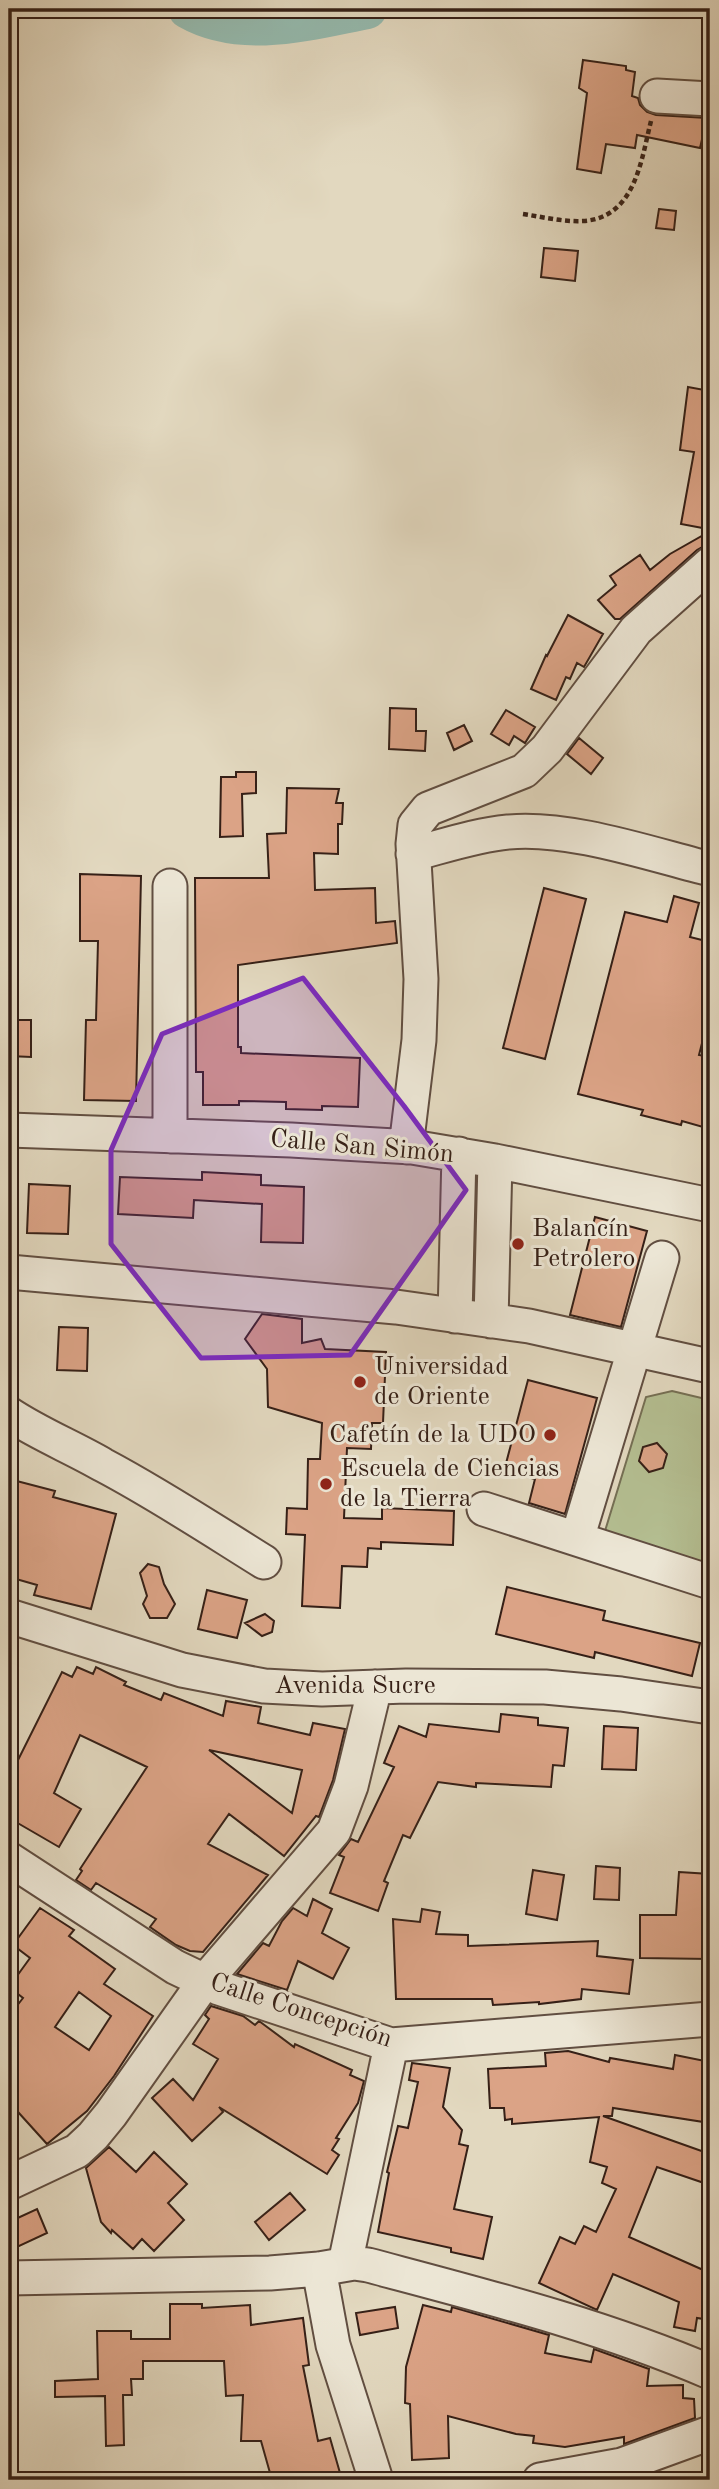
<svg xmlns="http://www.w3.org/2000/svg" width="719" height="2489" font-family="'Old Standard TT',serif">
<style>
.green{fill:#b4be91;stroke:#756f54;stroke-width:2}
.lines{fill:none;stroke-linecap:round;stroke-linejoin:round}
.river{stroke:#95baae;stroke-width:40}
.building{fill:#dba386;stroke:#362017;stroke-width:2;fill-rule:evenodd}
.minor-casing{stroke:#614e41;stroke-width:37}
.path{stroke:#362017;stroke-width:4.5;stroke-dasharray:5 3.5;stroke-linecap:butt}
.minor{stroke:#ece6d5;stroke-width:33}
.marked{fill:#7b2cbf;fill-opacity:0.2;stroke:#7b2cbf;stroke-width:5;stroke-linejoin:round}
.poi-dot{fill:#8f2418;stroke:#ece6d5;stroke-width:2.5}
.labels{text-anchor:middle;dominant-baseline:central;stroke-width:6;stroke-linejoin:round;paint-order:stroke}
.street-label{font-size:26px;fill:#362017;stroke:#ece6d5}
.poi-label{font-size:26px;fill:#362017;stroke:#ece6d5;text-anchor:start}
</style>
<rect width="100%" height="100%" fill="#e2d8bf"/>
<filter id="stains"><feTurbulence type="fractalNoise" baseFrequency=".00286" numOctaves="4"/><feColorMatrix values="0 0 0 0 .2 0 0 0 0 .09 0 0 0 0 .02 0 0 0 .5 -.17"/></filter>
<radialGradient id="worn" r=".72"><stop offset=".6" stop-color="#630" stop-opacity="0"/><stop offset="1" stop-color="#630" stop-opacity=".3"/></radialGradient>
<!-- green -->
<path class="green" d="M672,1391L710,1400V1565L605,1531L646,1397Z"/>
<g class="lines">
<!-- river -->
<path class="river" d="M188,9C242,40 310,20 367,9"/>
</g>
<!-- building -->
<path class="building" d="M583,60L626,66V70L635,72L632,96L638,98L640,105L647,112L656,115L707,118L700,148L637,135L635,148L606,144L601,173L577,169L587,93L579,88Z
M659,209L676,211L674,230L656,228Z
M544,248L578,251L575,281L541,277Z
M688,387L710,391V515L708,529L681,524L694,452L680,450Z
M707,533L704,546L697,550L620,619H615L598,600L616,585L610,576L640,555L650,570L670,554Z
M568,615L603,634L584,667L577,663L570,679L566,677L556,700L531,689L546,655L547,656Z
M390,708L416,709V731H426L425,751L389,749Z
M506,710L535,727L525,743L514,736L509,745L491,734Z
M464,725L472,741L454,750L447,733Z
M579,738L603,758L591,774L567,754Z
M236,772H256V793L242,794L243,836L220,837L221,777H236Z
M287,788L339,789L336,803H343L342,824H338V854L314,853L315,890L375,888L376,923L395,921L397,943L238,965V1047H241V1053L360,1058L358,1107L322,1106V1110L286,1109V1102L239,1101V1105H203V1072H196L195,878H269L267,834L286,833Z
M80,874L141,876L136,1101L84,1100L86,1020H96L98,941H80Z
M544,888L586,899L545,1059L503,1048Z
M674,896L699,903L690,937L710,942V1012L699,1055L710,1057V1129L682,1121L681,1125L641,1115L643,1110L578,1094L625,912L667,922Z
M9,1020H31V1057L9,1056Z
M202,1172L261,1175V1185L304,1187L303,1243L261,1242L262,1204L194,1200L193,1218L118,1214L120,1177L202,1180Z
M29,1184L70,1186L68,1234L27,1233Z
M595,1217L647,1231L621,1327L570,1315Z
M262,1314L302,1319V1343L321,1339L325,1349L386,1352L383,1423H372L371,1449L347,1448L344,1518L382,1519V1508L454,1511L453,1545L381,1542V1549L368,1548L367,1567L342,1566L340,1608L302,1606L305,1535L286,1534L287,1508L307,1509L308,1459H320L322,1423L268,1407L267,1369L245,1339Z
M59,1327L88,1328L87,1371L57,1370Z
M528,1380L597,1398L565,1514L529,1503L535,1479L504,1471Z
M657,1443L667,1454L663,1468L649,1472L639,1461L643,1447Z
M9,1479L55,1491L53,1497L116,1514L91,1609L34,1595L37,1585L9,1577Z
M148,1564L159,1567L164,1584L175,1604L167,1618H150L143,1604L147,1596L140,1573Z
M507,1587L605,1611L603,1620L700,1643L692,1676L595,1652L594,1658L496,1634Z
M207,1590L247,1600L237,1638L198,1629Z
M265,1614L274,1621L272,1632L262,1636L245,1623Z
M77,1667L93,1674L96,1667L126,1682L124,1685L161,1700L164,1693L223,1716L226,1701L261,1707L258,1723L310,1735L313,1723L345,1729L333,1780L319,1817L316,1816L284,1856L229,1814L208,1844L268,1875L203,1952L190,1951L176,1945L150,1927L156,1919L96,1883L91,1890L76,1880L82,1871L80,1869L147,1767L80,1735L54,1793L81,1809L59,1847L9,1818V1778L62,1672L72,1677ZM209,1750L302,1770L292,1813Z
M501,1714L538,1718V1725L568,1728L564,1766L553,1765L551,1787L476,1783V1787L438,1782L410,1838L403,1835L384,1881L388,1883L378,1911L330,1893L344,1857L339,1855L351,1839L358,1842L394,1767L384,1763L399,1726L426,1737L429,1724L499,1732Z
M604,1726L638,1728L636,1770L602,1769Z
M596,1866L620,1868L619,1900L594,1899Z
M533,1870L564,1875L557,1920L526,1914Z
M679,1872L710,1874V1959L640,1958V1915H676Z
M313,1899L332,1909L322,1933L349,1948L333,1979L298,1961L287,1990L237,1974L263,1943L269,1946L282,1921L293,1908L307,1916Z
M40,1908L74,1930L69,1936L115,1969L104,1984L153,2016L114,2076L87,2111L47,2144L9,2102V2016L23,1998L9,1987L30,1958L13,1945ZM79,1992L111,2016L89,2050L55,2027Z
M422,1909L440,1912L436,1934L468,1935V1946L598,1941L597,1956L633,1960L629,1994L582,1989L581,1999L539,2004V2002L493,2005L492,1999H396L393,1919L420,1922Z
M211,2006L243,2016L255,2025L259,2021L294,2047L295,2044L352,2070L350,2075L364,2081L358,2103L336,2138L339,2139L332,2150L339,2155L327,2174L219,2107L223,2112L192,2141L152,2098L173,2079L193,2100L218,2059L193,2044L209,2019L205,2015Z
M568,2051L609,2062L610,2058L673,2069L675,2055L710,2062V2123L613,2108L612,2116H603L710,2154V2185L657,2167L629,2237L710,2273V2320L697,2318L695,2331L674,2327L679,2302L613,2274L597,2310L539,2283L560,2237L575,2244L584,2226L596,2232L616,2189L602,2183L607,2167L590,2162L599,2117L512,2124V2119L505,2120L504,2108H490L488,2069L546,2066L545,2053Z
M412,2063L450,2068L443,2107L462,2130L459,2144L468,2146L454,2209L492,2217L483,2259L451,2252V2248L378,2232L389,2173L387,2172L398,2126L408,2128L418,2082L409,2080Z
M109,2147L136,2172L154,2152L187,2184L168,2203L184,2220L154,2251L142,2239L133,2249L112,2230L111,2233L101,2222L86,2168Z
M290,2193L305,2210L269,2240L255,2222Z
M37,2209L47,2233L17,2247L9,2229V2222Z
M170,2304H202V2308L250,2305L251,2325L303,2318L309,2365L303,2366L318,2441L330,2438L342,2480H272L261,2441H241L243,2395L226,2396L224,2361H143V2379H131L132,2395H123L124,2445L106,2446L105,2396L55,2397V2381L98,2379L97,2331H131V2339H170Z
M423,2305L451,2312L452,2307L549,2335L545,2353L591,2362L594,2349L649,2369L647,2386L683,2385V2398L694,2399L695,2418L624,2444V2437L565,2447L533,2443L534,2436L516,2434L448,2416L449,2458L412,2460L410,2404L405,2403L406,2367Z
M395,2307L398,2328L360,2335L356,2313Z"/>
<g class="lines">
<!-- minor casing -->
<g class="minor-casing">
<path id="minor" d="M657,96L710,99
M413,854C444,846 476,835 508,832C569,826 650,854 710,869
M9,1130L291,1140L412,1147L495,1161L710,1205
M170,1136V886
M406,1147L419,1040L421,979L413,844L415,825L428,809L524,771L547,749L636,630L710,564
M9,1272L396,1307L529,1326L709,1366
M455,1316L459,1154
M491,1321L495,1161
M9,1414C39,1434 72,1447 103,1465C158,1494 211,1529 264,1562
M484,1509L710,1582
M577,1539L662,1258
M9,1616L182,1670L264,1686L322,1689L406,1686L545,1687L621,1694L710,1707
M9,1859L175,1967L219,1988L391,2045L710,2019
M9,2183L77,2151L93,2136L111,2114L205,1981L334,1831L351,1786L375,1687
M345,2264L391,2045
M319,2269L333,2345L376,2480
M9,2278L270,2273L319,2269L354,2263L368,2265C484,2296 600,2325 710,2372
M540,2480L622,2465L710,2433"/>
</g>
<!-- path -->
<path class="path" d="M523,214C543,217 563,222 583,221C635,218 641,161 651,121"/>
<!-- minor -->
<use href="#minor" class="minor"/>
</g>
<!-- marked area -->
<path class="marked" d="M303,978L404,1106L466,1190L350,1355L201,1358L111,1244V1150L162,1034Z"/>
<!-- markers -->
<g class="poi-dot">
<circle cx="518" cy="1244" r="7"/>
<circle cx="360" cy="1382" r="7"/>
<circle cx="550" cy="1435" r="7"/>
<circle cx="326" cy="1484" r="7"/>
</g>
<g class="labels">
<!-- street labels -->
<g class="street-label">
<text transform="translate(362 1147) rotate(5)">Calle San Simón</text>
<text x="355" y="1686">Avenida Sucre</text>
<text transform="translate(301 2011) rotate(18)">Calle Concepción</text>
</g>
<!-- poi labels -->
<g class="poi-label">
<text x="532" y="1229">Balancín<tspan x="532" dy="30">Petrolero</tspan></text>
<text x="374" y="1367">Universidad<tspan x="374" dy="30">de Oriente</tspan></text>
<text x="536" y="1435" text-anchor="end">Cafetín de la UDO</text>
<text x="340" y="1469">Escuela de Ciencias<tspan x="340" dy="30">de la Tierra</tspan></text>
</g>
</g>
<!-- margin -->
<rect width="719" height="2489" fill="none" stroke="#e2d8bf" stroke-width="35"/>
<rect x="10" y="10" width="698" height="2468" fill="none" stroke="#362017" stroke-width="3.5"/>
<rect x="18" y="18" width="684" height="2454" fill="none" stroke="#362017" stroke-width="2"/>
<rect width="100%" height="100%" filter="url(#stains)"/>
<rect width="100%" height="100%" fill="url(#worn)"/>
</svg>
